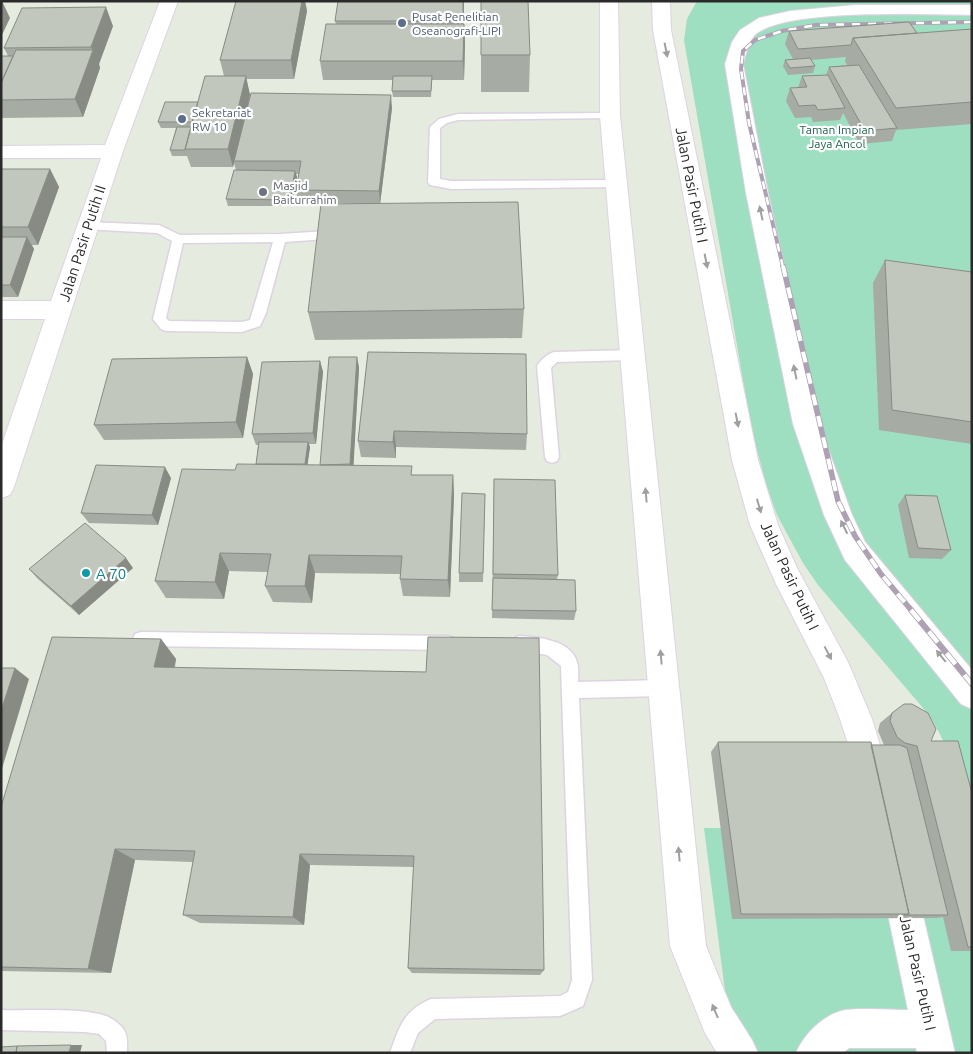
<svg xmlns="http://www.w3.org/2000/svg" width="973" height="1054" font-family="Ubuntu,sans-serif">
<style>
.green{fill:#9edec1}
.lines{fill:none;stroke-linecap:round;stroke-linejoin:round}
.service-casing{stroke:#ddd3e2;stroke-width:3}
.minor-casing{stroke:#ddd3e2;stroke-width:2}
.tertiary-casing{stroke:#ddd3e2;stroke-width:2}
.service{fill:#fff;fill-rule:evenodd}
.minor{fill:#fff;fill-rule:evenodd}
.tertiary{fill:#fff;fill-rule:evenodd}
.rail-far2-casing{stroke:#aea1b3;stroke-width:4}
.rail-far1-casing{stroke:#aea1b3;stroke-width:5.5}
.rail-casing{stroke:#aea1b3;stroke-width:6}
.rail-far2{stroke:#fff;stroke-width:2.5;stroke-dasharray:8;stroke-linecap:butt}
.rail-far1{stroke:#fff;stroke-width:4;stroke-dasharray:11;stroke-linecap:butt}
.rail{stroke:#fff;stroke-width:4.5;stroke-dasharray:14;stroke-linecap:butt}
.wall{fill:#a6aba3}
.shaded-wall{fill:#878b84}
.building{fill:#c1c7bd;stroke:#878b84}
.oneway{fill:#9f9f9f}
.service-dot{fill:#5c6f8a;stroke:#fff;stroke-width:2}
.worship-dot{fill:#6b7280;stroke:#fff;stroke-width:2}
.culture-dot{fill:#0f9aa8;stroke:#fff;stroke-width:2}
.labels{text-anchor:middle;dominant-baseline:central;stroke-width:4.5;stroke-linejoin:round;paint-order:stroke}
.far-service-label{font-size:12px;fill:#4e5e75;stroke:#fff;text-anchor:start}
.far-park-label{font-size:12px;fill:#1f634d;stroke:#fff}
.far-worship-label{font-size:12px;fill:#5b616d;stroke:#fff;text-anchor:start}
.street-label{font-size:15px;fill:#2a2a2a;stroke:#fff}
.culture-label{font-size:15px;fill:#0d838f;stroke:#fff;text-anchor:start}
</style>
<rect width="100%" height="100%" fill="#e5ebde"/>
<!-- green -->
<path class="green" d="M697,1H972V1053H733L704,828L969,830C959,788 953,752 929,715L818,585L803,563L777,515L767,487L752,432L684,40L687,19Z"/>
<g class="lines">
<!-- service casing -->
<g class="service-casing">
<path id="service" d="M610,113L615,116L614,118L458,120L447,123L440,128V179L451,181L616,180L620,181L622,184L620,187L451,189L430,185L428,182L430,127L439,119L458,114Z
M88,222L159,225L180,235L280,234L327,231L333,235L327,239L285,242L266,313L260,326L242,332L166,331L161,329L153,319L172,241L157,233L84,229L82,226ZM273,242L250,320L242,322L169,321L166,318L183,243Z
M633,350L638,351L640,355L638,359L633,360L557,362L551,368L559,457L557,461L552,463L547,461L545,457L537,366C541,360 547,354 554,352Z
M141,632L448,636L454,638L456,643L454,648L448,650L141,646L135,644L133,639L135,634Z
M519,636C538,637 571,640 577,662C579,668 578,676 578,682L664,680L670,682L672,688L670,694L664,696L579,698L592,980L583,1006L560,1016L435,1019L418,1033L410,1053H390C399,1027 404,1010 431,999L560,996L568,992L572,980L561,666L547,655L513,649L511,644L513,639Z
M1,1010C29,1011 81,1007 106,1016C112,1018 120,1024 124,1030C128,1036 127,1045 127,1053H107L106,1041L99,1034L85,1032L1,1030Z"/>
</g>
<!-- minor casing -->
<g class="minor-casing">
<path id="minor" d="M160,1H178L123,151L14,487L10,495L1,498V447L45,319H1V301H51L101,158H1V146L105,145Z
M855,5H972V15C925,15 793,8 757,33C748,40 746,54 743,64L768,193L819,424L852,515L865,542L972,670V709L961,704L845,560L824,515L793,424L746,193L725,64L732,42L740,30L759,18L790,11Z"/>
</g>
<!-- tertiary casing -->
<g class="tertiary-casing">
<path id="tertiary" d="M600,1H618L620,116L706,946L731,1007L752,1040L758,1053H717L705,1033L670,946L600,116Z
M652,1H670L671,30L758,460L778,525L797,568L848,662L872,719L890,778L885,789L874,794L863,789L840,719L824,678L776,584L750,525L732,460L653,30Z
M898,864L910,869L915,881L955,1053H917L916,1048H849L843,1053H796C803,1036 822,1016 841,1011C855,1007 892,1010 908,1010L881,881L886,869Z"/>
</g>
<!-- service -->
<use href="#service" class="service"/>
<!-- minor -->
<use href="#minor" class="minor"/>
<!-- tertiary -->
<use href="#tertiary" class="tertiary"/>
<!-- rail-far2 casing -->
<g class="rail-far2-casing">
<path id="rail-far2" d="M783,267L749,123L741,69L743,51L755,40L782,31L816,25L972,22"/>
</g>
<!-- rail-far1 casing -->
<g class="rail-far1-casing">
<path id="rail-far1" d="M783,266L838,501L855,536L881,574L912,611"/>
</g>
<!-- rail casing -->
<g class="rail-casing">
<path id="rail" d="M911,610L972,684"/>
</g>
<!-- rail-far2 -->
<use href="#rail-far2" class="rail-far2"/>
<!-- rail-far1 -->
<use href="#rail-far1" class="rail-far1"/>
<!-- rail -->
<use href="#rail" class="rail"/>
</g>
<!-- wall -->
<path class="wall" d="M236,1H305L307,11L294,79H246L250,95L244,119L392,108L380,204L298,202L296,190L299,174H296L297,177L291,206H228L226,199L236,170L234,163L233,167H191L187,156H172L170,150L176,128H161L158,122L198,102L224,76L220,60Z
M338,1H464V24L465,43L464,80H432L431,97H393L392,91L393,80H323L320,61L336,24L335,21Z
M481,1L530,55L529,92H481Z
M113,26L99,64L100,68L83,117L1,118V56H8L4,48Z
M972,29V124L896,130L892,141L860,144L843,113L840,120L813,122L811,117L795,118L786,101L790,88H798L802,76L826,75L829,67L847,65L845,61L846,57L811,60L815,66L813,73L788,75L783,66L785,60L793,59L785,44L789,31L917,33Z
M1,169H50L59,187L38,245H32L34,249L18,297H1Z
M885,260L972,272V444L879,430L873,283Z
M524,309L522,338L315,340L308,312Z
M368,352L527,434L526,450L396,447V458L361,457L358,441Z
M247,357L253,374L243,438L104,440L94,425Z
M357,357L359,368L353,465L413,475H453L454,495L450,597L403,596L400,579V574L315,573L312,603L273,602L265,586L268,572L229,571L224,599L166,598L155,581L235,470L256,464L258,445H256L252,434L320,361L323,372L316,444H309L310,447L307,465H320Z
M171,478L158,525L89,523L81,513Z
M494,479L558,575L557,579L576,611L574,620L492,618Z
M485,494L483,582H459V573Z
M905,495L951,550L942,559L909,558L898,505Z
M133,568L79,615L38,579L29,569Z
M161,639L176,659L175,668L426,672L544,970L540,975L412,973L408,968L414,867L310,865L304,925L200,923L183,915L193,862L135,860L111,973L1,971V807Z
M892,713L931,741L972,793V951H951L943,917L937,918L732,919L711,752L718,742L884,745L878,731L880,723Z"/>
<!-- shaded-wall -->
<path class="shaded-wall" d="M1,1H2L10,18L1,37Z
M302,1H305L307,11L294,79L291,60Z
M463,1H464L463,39Z
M106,7L113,26L99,64L100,68L83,117L75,99L93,51L91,47Z
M464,24L465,43L464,80L463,61Z
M246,76L250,95L235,161H234V163L233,167L228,149Z
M391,95L392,108L380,204L379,191Z
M50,169L59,187L38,245L28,227Z
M295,171L297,177L291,206L290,200Z
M27,237L34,249L18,297L10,285Z
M247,357L253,374L243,438L236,422Z
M357,357L359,368L353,475L350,464Z
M320,361L323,372L316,444L313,433Z
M394,431L396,447V458L393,442Z
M308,442L310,447L307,469L305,464Z
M165,467L171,478L158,525L152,515Z
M453,475L454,495L450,597L448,580Z
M220,553L229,571L224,599L215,582Z
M309,555L315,573L312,603L305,586Z
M126,558L133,568L79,615L71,606Z
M161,639L176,659L170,686L154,667Z
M15,668L29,679L1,772V711Z
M115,849L135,860L111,973L88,969Z
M300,854L310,865L304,925L293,917Z
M71,1045H82L80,1053H69Z"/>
<!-- building -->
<path class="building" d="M236,1H302L291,60H220Z
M338,1H463V21H335Z
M481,1H528L530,55H481Z
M106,7L91,47L4,48L22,8Z
M909,22L917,33L853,38L851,45L798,49L789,31Z
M326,24H464L463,61H320Z
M972,29V102L896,108L853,38Z
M16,50H93L75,99L1,100V83Z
M1,56H13L1,83Z
M810,58L815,66L790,68L785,60Z
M859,65L897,128L865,131L829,67Z
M828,75L845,108L818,110L815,105L799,106L790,88L807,87L802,76Z
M205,76H246L228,149H185Z
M393,76H432L431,91H392Z
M251,93L391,95L379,191L296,190L301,161H234Z
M165,102H198L192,122H158Z
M177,127H191L185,150H170Z
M1,169H50L28,227H1Z
M234,170L295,171L290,200L226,199Z
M518,202L524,309L308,312L321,204Z
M1,237H27L10,285H1Z
M885,260L972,272V422L892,410Z
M368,352L526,354L527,434L394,431L393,442L358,441Z
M247,357L236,422L94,425L112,359Z
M329,357H357L350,464L320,465Z
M320,361L313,433L252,434L262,362Z
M259,442H308L305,464H256Z
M237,464L412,466L411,475H453L448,580L400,579L402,556L309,555L305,586H265L271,554L220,553L215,582L155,581L182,469L235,470Z
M96,465L165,467L152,515L81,513Z
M494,479L555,480L558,575L493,574Z
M462,493L485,494L483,573H459Z
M905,495L937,496L951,550L918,548Z
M85,523L126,558L71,606L29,569Z
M493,578L575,580L576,611L492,610Z
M52,637L161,639L154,667L426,672L428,637L539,638L544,970L408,968L414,856L300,854L293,917L183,915L195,851L115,849L88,969L1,967V807Z
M1,668H15L1,711Z
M904,704H912L928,713L936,729L931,741H958L972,793V947H968L917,746L905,743L897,737L890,721L892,713Z
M718,742H871L909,914H741Z
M871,745H900L907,748L948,915H904L909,914Z
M71,1045L69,1053H16L17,1046Z
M17,1046L16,1053H1V1047Z"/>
<!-- one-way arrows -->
<defs><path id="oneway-solid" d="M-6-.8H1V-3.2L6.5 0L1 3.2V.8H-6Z" transform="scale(1.25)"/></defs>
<g class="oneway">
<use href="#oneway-solid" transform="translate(666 50) rotate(79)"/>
<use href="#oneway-solid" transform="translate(761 213) rotate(-102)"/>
<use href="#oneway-solid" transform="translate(706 261) rotate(79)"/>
<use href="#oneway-solid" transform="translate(795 372) rotate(-102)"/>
<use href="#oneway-solid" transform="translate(737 420) rotate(79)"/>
<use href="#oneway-solid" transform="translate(646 495) rotate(-95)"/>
<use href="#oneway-solid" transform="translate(759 506) rotate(74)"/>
<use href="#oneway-solid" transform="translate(844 527) rotate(-116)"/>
<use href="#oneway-solid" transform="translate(828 653) rotate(62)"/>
<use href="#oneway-solid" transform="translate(941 656) rotate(-129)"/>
<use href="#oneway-solid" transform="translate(661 657) rotate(-95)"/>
<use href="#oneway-solid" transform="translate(679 854) rotate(-95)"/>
<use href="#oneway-solid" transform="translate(715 1011) rotate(-113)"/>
</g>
<!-- markers -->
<g class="service-dot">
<circle cx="402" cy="23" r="5"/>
<circle cx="182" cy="119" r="5"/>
</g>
<circle class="worship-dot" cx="263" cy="192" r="5"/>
<circle class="culture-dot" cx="86" cy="573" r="5"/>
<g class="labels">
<!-- far-service labels -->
<g class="far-service-label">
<text x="412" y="16">Pusat Penelitian<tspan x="412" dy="14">Oseanografi-LIPI</tspan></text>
<text x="192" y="112">Sekretariat<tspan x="192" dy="14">RW 10</tspan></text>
</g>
<!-- far-park labels -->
<g class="far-park-label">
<text x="837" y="129">Taman Impian<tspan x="837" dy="14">Jaya Ancol</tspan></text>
</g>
<!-- far-worship labels -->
<g class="far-worship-label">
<text x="273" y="185">Masjid<tspan x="273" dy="14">Baiturrahim</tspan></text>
</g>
<!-- street labels -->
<g class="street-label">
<text transform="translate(692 185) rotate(79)">Jalan Pasir Putih I</text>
<text transform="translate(82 243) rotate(-72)">Jalan Pasir Putih II</text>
<text transform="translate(790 576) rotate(65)">Jalan Pasir Putih I</text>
<text transform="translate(918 973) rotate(77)">Jalan Pasir Putih I</text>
</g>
<!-- culture labels -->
<g class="culture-label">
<text x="96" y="573">A 70</text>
</g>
</g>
<!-- border -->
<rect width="973" height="1054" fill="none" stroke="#2a2a2a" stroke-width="5"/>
</svg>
